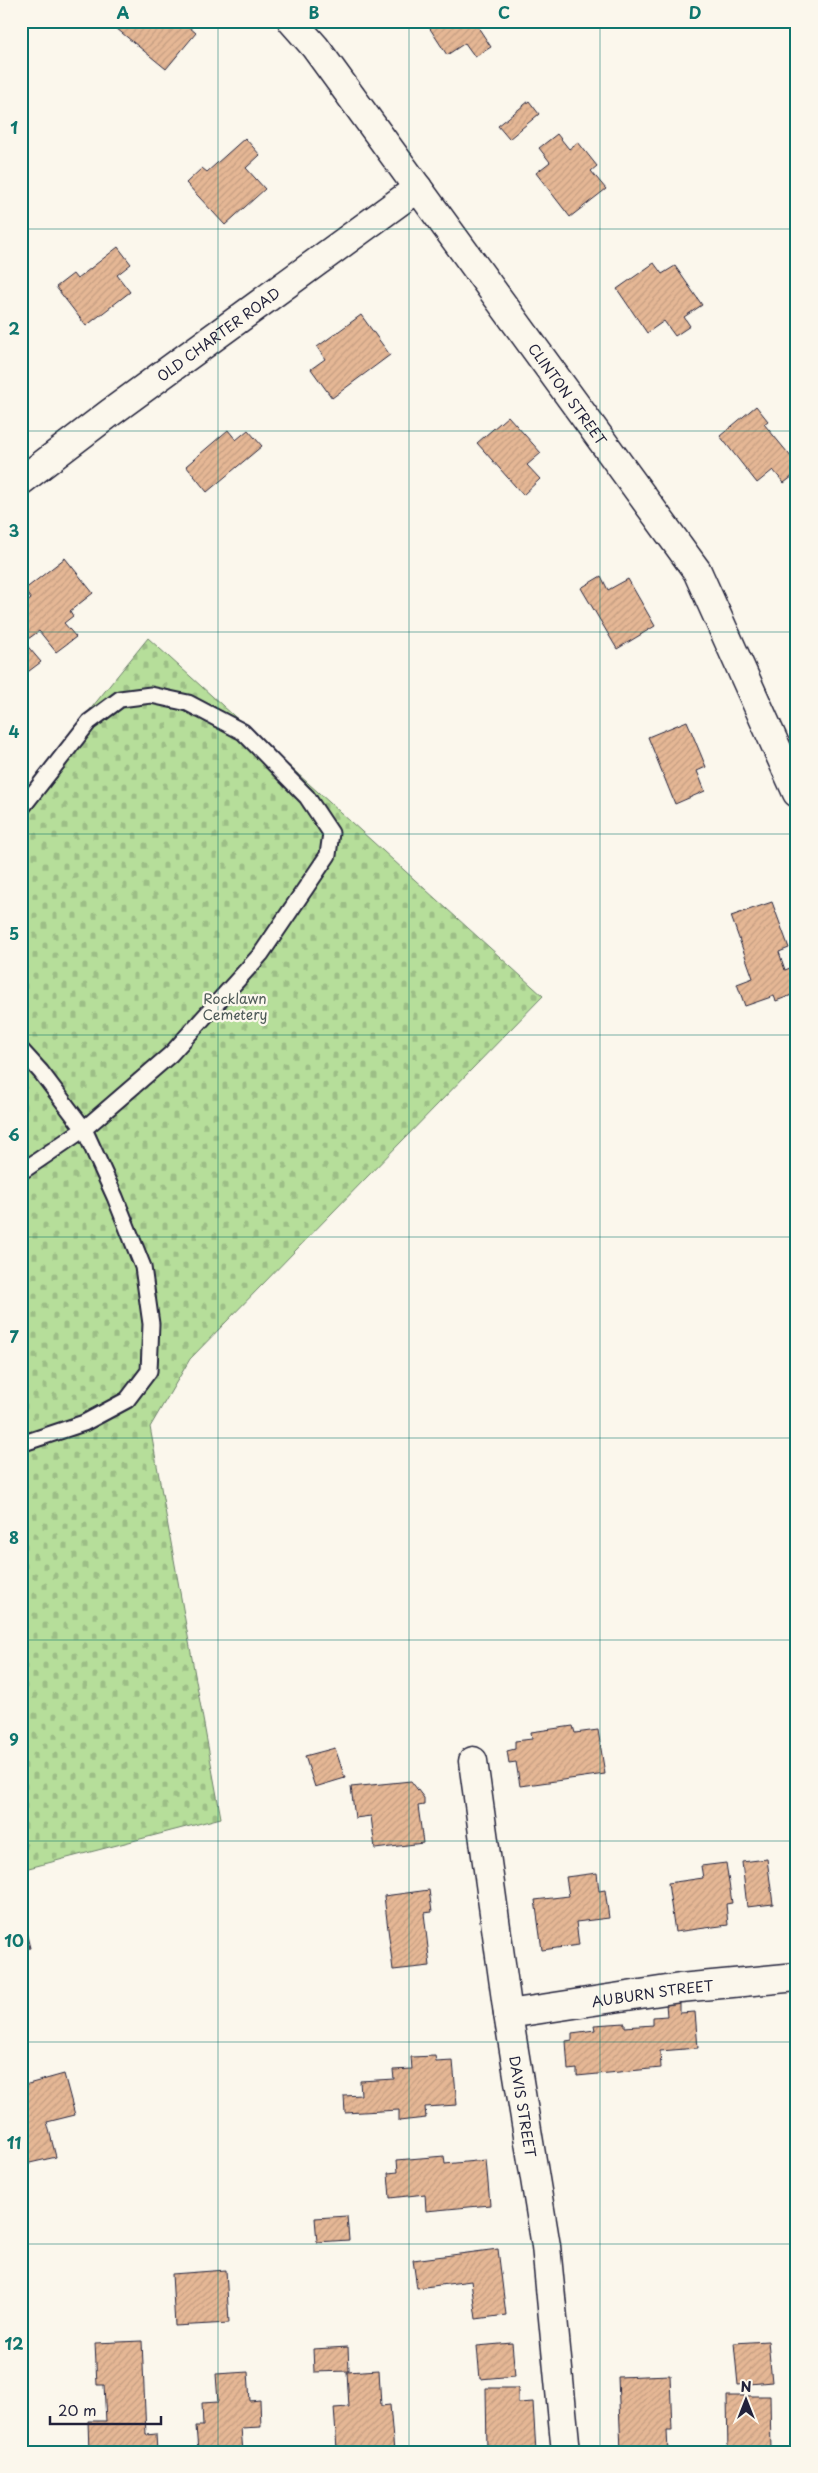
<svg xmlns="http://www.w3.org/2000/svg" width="818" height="2473" font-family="'Playpen Sans',sans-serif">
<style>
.cemetery{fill:url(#cemetery-stones);stroke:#6c806a}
.building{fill:url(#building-hatch);stroke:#22223b}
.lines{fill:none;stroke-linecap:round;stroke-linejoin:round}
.service-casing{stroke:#22223b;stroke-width:19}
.minor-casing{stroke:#22223b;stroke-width:31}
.service{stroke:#fbf7ec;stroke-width:15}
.minor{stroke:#fbf7ec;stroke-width:28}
.grid{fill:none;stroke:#0f766e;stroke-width:1;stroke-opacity:0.55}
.labels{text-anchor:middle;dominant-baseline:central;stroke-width:4.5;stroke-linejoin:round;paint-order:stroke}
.street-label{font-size:14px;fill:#22223b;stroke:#fbf7ec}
.park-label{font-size:14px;fill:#4e5a58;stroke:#fbf7ec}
.neatline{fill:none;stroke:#0f766e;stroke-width:2}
.grid-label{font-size:16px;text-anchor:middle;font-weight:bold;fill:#0f766e}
</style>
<defs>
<pattern id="cemetery-stones" width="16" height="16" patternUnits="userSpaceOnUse" patternTransform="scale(1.25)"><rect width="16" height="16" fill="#b6de9a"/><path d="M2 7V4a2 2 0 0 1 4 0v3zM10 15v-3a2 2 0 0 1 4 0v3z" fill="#9cbe86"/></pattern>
<pattern id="building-hatch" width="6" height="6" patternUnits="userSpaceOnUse" patternTransform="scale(1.25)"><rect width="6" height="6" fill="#e5b795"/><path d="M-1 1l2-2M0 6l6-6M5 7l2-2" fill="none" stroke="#c49d81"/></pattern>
</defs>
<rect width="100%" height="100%" fill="#fbf7ec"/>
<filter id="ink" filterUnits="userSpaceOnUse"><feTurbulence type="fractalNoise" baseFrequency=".02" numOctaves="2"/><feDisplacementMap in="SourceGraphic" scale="10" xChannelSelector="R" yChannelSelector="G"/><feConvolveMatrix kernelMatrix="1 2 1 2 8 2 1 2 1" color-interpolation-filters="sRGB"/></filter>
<g filter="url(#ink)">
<!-- cemetery -->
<path class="cemetery" d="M148,638L543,996L190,1359L150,1427L221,1818L21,1870V795Z"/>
<!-- building -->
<path class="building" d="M114,21H182L196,33L166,69L111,24Z
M425,21H474L491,47L475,57L465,43L447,55Z
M529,101L539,114L509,139L498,126Z
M557,134L569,149L578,142L597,166L591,171L606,189L570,217L536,173L550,162L539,148Z
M245,138L260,155L246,168L265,189L225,225L186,183L202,168L207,172Z
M118,247L131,264L117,275L130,292L86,326L56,287L73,274L77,279Z
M654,263L662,274L675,266L702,305L684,317L690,326L675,336L664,321L647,333L617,289Z
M361,315L390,355L332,398L311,369L325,359L317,347Z
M756,406L768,421L764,424L797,464V473L784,483L773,470L757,483L720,436Z
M508,416L541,453L527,465L540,479L523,495L477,443Z
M228,430L236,440L248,430L262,446L207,492L186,466Z
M65,558L93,593L70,611L73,616L64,623L76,637L56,652L39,631L24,642L41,662L21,677V607L31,599L24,590Z
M601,576L608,590L628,579L655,626L617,649L581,588Z
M687,721L706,767L697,771L705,791L675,804L648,737Z
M772,902L789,948L779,952L785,970L795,966L797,972V993L776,1001L774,996L745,1006L737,984L753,978L731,916Z
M573,1726L575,1733L598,1730L605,1774L520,1786L516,1762L509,1763L507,1751L515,1749V1741L532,1739L531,1732Z
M335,1748L345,1778L315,1787L305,1756Z
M411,1781L424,1798V1805L418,1806L423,1843L375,1849L371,1816L355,1818L351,1787Z
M767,1859L773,1904L747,1907L742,1862Z
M726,1863L732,1903L726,1904L728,1925L675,1932L668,1883L703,1878L701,1866Z
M597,1873L599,1891L605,1890L609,1918L576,1922L579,1945L542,1950L535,1900L569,1896L566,1877Z
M429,1890L432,1912L424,1913L430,1966L393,1970L384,1896Z
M21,1912L30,1948L21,1950Z
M680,2003V2013L695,2012L698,2048L660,2051L661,2068L577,2076V2069L568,2070L566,2041L572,2040V2033L595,2030L594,2025L625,2023V2027L653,2025V2017L667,2016L666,2004Z
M435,2056L436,2062L453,2061L457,2105L425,2107L426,2118L399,2121V2110L345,2113L344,2096L361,2095L360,2081L394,2079L393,2070L412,2069L411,2057Z
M64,2074L75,2115L47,2122L56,2157L21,2165V2086Z
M444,2156L445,2164L486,2160L490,2205L426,2211L425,2194L390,2198L388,2173L398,2172L397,2160Z
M347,2216L349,2240L317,2242L315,2218Z
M498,2249L506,2315L476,2319L471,2281L417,2288L413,2260Z
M226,2270L229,2323L175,2326L172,2274Z
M142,2341L146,2435L156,2434L157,2452H89L88,2421H106L104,2385H97L95,2343Z
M768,2341L772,2382L738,2385L734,2343Z
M512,2343L515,2376L480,2379L477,2346Z
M348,2347L349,2371L314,2372L313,2349Z
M379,2370L381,2406L390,2405L394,2452H363V2448L337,2449L334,2408L349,2407L347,2372Z
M248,2372L250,2401L260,2400L261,2427L241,2428L243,2452L198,2451L196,2426H203L202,2403L218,2402L216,2374Z
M670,2375L672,2431H667L668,2452H621L618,2377Z
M486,2388H518V2403L533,2402L536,2452H487Z
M727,2396H770L771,2452H728Z"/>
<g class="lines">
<!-- service casing -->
<g class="service-casing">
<path id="service" d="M21,809L89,722L120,699L151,695L188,703L243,732L307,797L331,833L328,855L261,954L171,1054L84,1129L41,1072L21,1050
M21,1172L84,1129L115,1197L143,1267L151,1324L149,1371L127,1400L84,1423L21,1444"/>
</g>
<!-- minor casing -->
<g class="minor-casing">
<g id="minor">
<path id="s1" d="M292,21L315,47L697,571L797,793"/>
<path id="s2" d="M21,481L110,413L418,188"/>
<path id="s3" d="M473,1761L508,2014L546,2246L566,2452"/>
<path id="s4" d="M508,2014L680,1988L797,1977"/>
</g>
</g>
<!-- service -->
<use href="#service" class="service"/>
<!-- minor -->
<use href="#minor" class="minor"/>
</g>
</g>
<!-- grid -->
<path class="grid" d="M218,21V2452M409,21V2452M600,21V2452M21,229H797M21,431H797M21,632H797M21,834H797M21,1035H797M21,1237H797M21,1438H797M21,1640H797M21,1841H797M21,2042H797M21,2244H797"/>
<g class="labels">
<!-- street labels -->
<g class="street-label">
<text stroke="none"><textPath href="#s2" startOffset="246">OLD CHARTER ROAD</textPath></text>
<text stroke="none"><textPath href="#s1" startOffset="464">CLINTON STREET</textPath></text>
<text stroke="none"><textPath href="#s4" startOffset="146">AUBURN STREET</textPath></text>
<text stroke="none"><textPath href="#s3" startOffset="349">DAVIS STREET</textPath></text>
</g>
<!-- park labels -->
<g class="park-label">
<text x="235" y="998">Rocklawn<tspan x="235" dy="16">Cemetery</tspan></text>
</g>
</g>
<!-- margin -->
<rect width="818" height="2473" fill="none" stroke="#fbf7ec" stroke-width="55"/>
<!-- north arrow -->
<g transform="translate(746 2400)" stroke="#fbf7ec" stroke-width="4" paint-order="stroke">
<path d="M0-4L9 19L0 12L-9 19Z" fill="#22223b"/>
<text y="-8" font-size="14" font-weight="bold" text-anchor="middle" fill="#22223b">N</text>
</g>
<!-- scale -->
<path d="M50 2416v8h111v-8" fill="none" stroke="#22223b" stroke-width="2.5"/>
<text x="58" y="2416" font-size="15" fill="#22223b" stroke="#fbf7ec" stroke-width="4" paint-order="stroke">20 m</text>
<rect x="28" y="28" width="762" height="2418" class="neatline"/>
<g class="grid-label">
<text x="123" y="19">A</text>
<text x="314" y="19">B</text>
<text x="504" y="19">C</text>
<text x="695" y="19">D</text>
<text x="14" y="134">1</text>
<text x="14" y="335">2</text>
<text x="14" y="537">3</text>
<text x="14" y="738">4</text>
<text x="14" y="940">5</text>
<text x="14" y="1141">6</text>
<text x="14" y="1343">7</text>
<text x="14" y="1544">8</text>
<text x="14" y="1746">9</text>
<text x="14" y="1947">10</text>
<text x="14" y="2149">11</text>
<text x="14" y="2350">12</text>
</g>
</svg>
